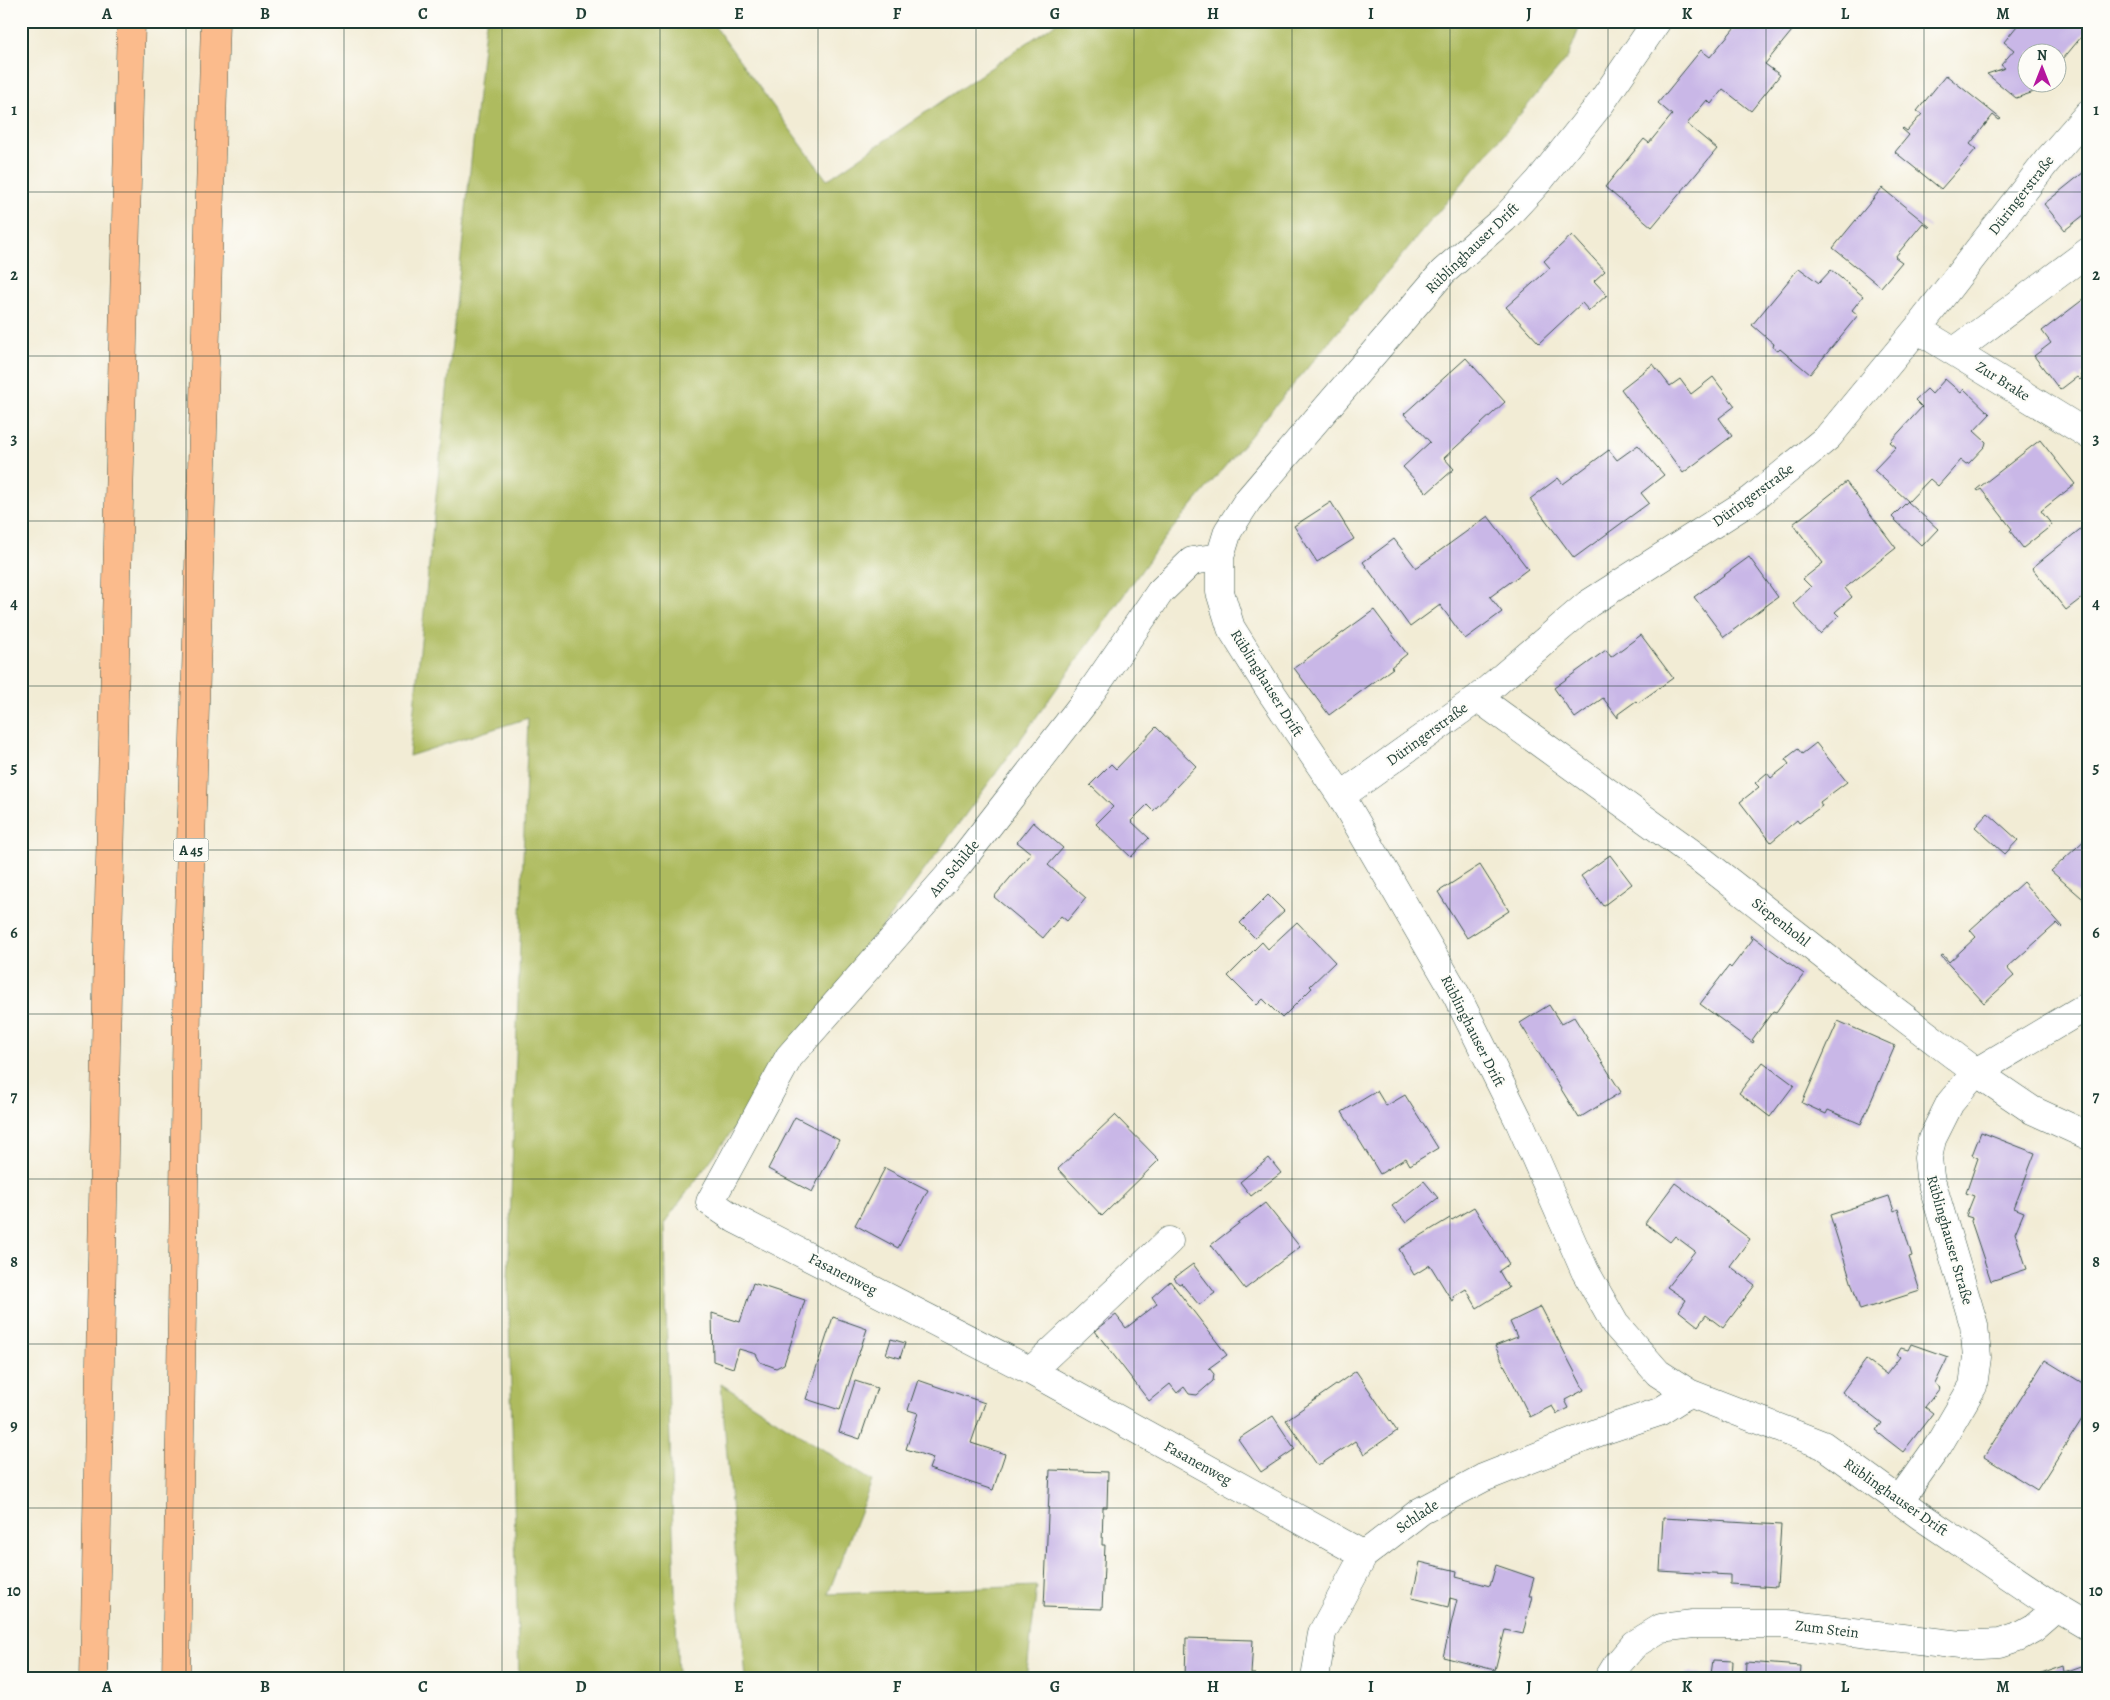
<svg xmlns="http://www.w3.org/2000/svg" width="2110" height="1700" font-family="Alegreya,serif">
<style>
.green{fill:#aebb5e;stroke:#667c49}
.forest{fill:#8aa355;stroke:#547044}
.building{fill:#c9b7e7}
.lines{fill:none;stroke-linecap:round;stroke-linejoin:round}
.minor-casing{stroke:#3f574c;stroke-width:29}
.highway-casing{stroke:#3f574c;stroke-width:29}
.minor{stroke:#fff;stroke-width:28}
.highway{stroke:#fbbb8c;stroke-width:28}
.grid{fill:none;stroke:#1f3d34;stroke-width:1;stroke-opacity:0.55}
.labels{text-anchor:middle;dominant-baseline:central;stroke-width:4.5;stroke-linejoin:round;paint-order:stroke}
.shield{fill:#fdfcf7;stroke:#62766e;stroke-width:1}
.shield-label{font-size:14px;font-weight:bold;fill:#1f3d34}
.street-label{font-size:15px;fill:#1f3d34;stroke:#fdfcf7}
.neatline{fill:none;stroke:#1f3d34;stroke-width:2}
.grid-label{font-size:16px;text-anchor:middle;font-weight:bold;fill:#1f3d34}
</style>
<rect width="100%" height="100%" fill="#fdfcf7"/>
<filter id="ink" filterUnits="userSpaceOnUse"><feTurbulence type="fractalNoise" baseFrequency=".02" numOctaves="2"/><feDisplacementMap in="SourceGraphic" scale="10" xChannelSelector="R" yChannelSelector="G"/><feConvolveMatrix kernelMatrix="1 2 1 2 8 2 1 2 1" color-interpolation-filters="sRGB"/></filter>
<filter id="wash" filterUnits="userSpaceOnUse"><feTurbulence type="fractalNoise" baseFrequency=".0096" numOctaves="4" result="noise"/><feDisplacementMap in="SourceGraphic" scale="20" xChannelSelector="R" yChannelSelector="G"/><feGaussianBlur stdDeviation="1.12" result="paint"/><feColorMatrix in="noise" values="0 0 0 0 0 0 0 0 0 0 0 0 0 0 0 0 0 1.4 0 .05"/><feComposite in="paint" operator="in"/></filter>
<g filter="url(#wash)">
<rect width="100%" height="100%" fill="#f2ecd5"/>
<!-- green -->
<path class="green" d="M487,21H711L827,180L1059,21H1582L1568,57L1164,539L1002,765L665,1222L667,1350L678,1679H519L508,1281L528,718L409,756L485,27Z
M721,1384L872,1481L828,1594L1037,1586L1026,1679H746Z"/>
<!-- forest -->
<path class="forest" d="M21,21H28L21,317Z"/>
<g id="blocks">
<!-- building -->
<path class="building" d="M1729,21H1800L1765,64L1780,75L1751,111L1723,89L1711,104L1707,100L1687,124L1717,149L1652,227L1605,187L1644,139L1649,143L1672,115L1658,103L1701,50L1710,57L1735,27Z
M2021,21H2076L2087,30L2058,65V52H2028V82H2042L2034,92L2016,98L1987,74L2005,68L2001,65L2014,50L2004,42Z
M1946,75L2001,119L1999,120L1993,115L1970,144L1976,149L1941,189L1895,152L1909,135L1902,129L1903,128L1907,131L1922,114L1917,111Z
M2089,168V211L2065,230L2044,204Z
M1882,188L1930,227L1929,228L1923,223L1895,257L1902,262L1881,287L1833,248Z
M1572,235L1605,271L1594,281L1607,295L1589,311L1582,303L1539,343L1506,307L1550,268L1544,261Z
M1799,268L1819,283L1831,270L1863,296L1852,310L1858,315L1810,374L1780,349L1778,351L1773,347L1774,344L1752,325Z
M2089,295V370L2080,376L2082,378L2080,380L2077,377L2060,390L2034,356L2051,343L2042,331Z
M1466,358L1505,402L1444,458L1454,469L1427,493L1403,467L1430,442L1404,414Z
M1653,364L1670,386L1680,379L1691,394L1713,377L1735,406L1719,418L1732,436L1683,473L1621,389Z
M1945,379L1961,393L1964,389L1990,414L1974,431L1986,442L1985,446L1969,463L1966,464L1961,460L1938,486L1930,479L1908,502L1938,529L1922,546L1892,517L1908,501L1874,470L1896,447L1890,442L1922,407L1915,400L1927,389L1932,394Z
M2040,440L2075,484L2041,511L2052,525L2023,548L2010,531L2012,529L1981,489L1978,491L1977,489Z
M1638,445L1664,475L1641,493L1649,503L1574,558L1530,499L1558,478L1563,484L1609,450L1617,460Z
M1846,482L1896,548L1845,588L1852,597L1835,612L1839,616L1820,634L1793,604L1811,587L1803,579L1823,563L1793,524Z
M1331,502L1354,539L1317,562L1294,526Z
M1488,516L1528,569L1490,597L1502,612L1465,639L1440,605L1410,627L1363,562L1394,539L1416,568Z
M2089,522V596L2087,594L2066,610L2032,568Z
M1749,557L1778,597L1724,637L1694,597Z
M1374,610L1407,654L1391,667L1393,668L1329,715L1294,668Z
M1641,635L1673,678L1638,703L1636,701L1618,714V718L1603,698L1575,718L1554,688L1606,650L1611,657Z
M1156,727L1196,766L1153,811L1147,805L1131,821L1149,838L1131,857L1096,824L1113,807L1090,785L1111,764L1116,769Z
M1816,743L1847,782L1820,802L1822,806L1799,823L1797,820L1771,842L1740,802L1759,787L1755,783L1767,773L1771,778L1789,764L1785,759L1798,749L1802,754Z
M1988,813L2018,840L2005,854L1975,827Z
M1033,822L1063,848L1048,865L1086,898L1067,921L1061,916L1043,938L994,897L1031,853L1017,842Z
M2089,836V904L2051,871Z
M1610,855L1632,884L1603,906L1581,876Z
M1480,865L1509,911L1467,938L1438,892Z
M2023,882L2063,927L2062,928L2057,923L2007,968L2014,976L1984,1003L1941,956L1943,955L1949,962L1976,937L1970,930Z
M1268,895L1284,911L1255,938L1240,923Z
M1297,922L1335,962L1310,986L1312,988L1282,1018L1263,999L1257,1005L1228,976L1262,942L1268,949Z
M1751,935L1804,974L1776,1012L1773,1011L1752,1040L1754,1041L1753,1043L1700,1004L1729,966L1731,968L1753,939L1750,937Z
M1549,1005L1561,1024L1574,1017L1621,1092L1579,1118L1520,1023Z
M1838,1021L1895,1046L1861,1124L1828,1110L1826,1114L1802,1103Z
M1763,1062L1794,1085L1770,1117L1739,1093Z
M1377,1091L1386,1106L1405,1095L1438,1148L1410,1165L1406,1158L1380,1174L1342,1112Z
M1115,1115L1159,1160L1102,1216L1058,1169Z
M795,1117L839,1140L812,1192L768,1169Z
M1981,1132L2035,1153L2014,1208L2024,1212L2015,1233L2027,1269L1991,1281L1971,1221L1972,1218L1966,1216L1974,1196L1966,1193L1978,1158L1972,1155Z
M1269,1158L1281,1173L1251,1196L1240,1182Z
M885,1168L928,1190L898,1248L855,1225Z
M1424,1181L1438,1198L1406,1223L1392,1206Z
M1675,1183L1750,1239L1730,1266L1755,1285L1723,1328L1706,1315L1698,1326L1679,1311L1686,1300L1667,1287L1695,1251L1675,1236L1670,1242L1645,1223Z
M1889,1196L1894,1211L1898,1209L1912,1256L1909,1257L1920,1291L1860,1310L1830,1215Z
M1265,1203L1300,1247L1245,1289L1211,1245Z
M1474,1207L1509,1264L1499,1271L1509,1288L1477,1308L1466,1289L1453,1297L1454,1300L1452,1301L1430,1265L1414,1275L1399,1249L1450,1218L1452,1220Z
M1193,1264L1215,1293L1199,1305L1181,1283L1179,1284L1174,1278Z
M1170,1281L1227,1355L1209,1368L1214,1374L1213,1381L1197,1395L1189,1394L1184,1387L1177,1393L1170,1384L1149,1401L1095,1331L1116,1315L1126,1328L1157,1304L1152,1297Z
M753,1283L805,1300L784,1364L776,1368L760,1362L756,1354L739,1349L733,1368L713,1361L712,1313L740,1322Z
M1541,1307L1584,1390L1565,1400L1569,1408L1557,1414L1552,1406L1530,1417L1495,1346L1517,1337L1510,1322Z
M833,1317L867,1329L840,1410L806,1399Z
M891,1339L905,1343L900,1358L886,1354Z
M1911,1344L1948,1357L1935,1384L1940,1388L1925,1407L1933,1413L1903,1452L1876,1431L1882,1423L1842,1392L1866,1360L1886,1375L1900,1357L1897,1355L1901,1348L1908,1350Z
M2045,1360L2089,1387V1408L2037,1490L1984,1457Z
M1356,1371L1397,1431L1364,1454L1355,1441L1318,1466L1286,1420Z
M918,1380L985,1403L971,1443L1005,1454L993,1490L929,1469L933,1458L906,1449L918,1413L908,1410Z
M855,1381L877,1388L860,1439L839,1432Z
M1273,1416L1295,1449L1261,1472L1238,1439Z
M1050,1470L1108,1472L1107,1507H1103L1102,1545H1105L1102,1609L1044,1607Z
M1663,1518L1781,1525L1777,1587L1730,1584V1575L1660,1571Z
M1420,1562L1457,1571L1456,1577L1490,1586L1496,1565L1534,1578L1529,1596H1532L1523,1634L1505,1630L1495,1670L1443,1657L1457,1600L1450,1598L1448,1607L1412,1598Z
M1186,1638L1253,1640L1251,1674H1255V1679H1185Z
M1713,1660L1733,1661L1732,1679H1687V1673L1711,1674Z
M1746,1662L1801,1666L1800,1679H1745Z
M2087,1664L2089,1679H2027L2064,1666L2065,1672Z"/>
</g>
</g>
<g filter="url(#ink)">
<use href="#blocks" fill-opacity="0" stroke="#3f574c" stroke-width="1"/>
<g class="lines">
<!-- minor casing -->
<g class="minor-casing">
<path id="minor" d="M1657,21L1601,103L1539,181L1504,219L1443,272L1248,500L1228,531L1220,557V592L1231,628L1273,695L1341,796L1457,996L1519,1121L1585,1271L1615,1324L1658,1373L1689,1393L1823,1445L1922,1517L2057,1608L2089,1627
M1917,329L2089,435
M1955,351L2089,251
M1220,557L1192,561L1160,592L1083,704L958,865L789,1057L710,1202L735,1219L1031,1371L1364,1555
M1478,698L1704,862L1865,988L1976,1072L2032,1110L2089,1136
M1341,796L1478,698L1588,604L1751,500L1828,437L1917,329L2047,161L2089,113
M1031,1371L1169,1241
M1899,1501L1938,1446L1973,1386L1977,1357L1974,1325L1930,1177L1928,1158L1932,1139L1950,1103L1976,1072L2089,1005
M1315,1679L1322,1633L1364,1555L1421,1511L1483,1478L1599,1432L1659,1412L1689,1393
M1608,1679L1616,1666L1635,1644L1661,1628L1693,1624H1786L1960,1645L2000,1643L2018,1637L2034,1628L2057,1608"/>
</g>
<!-- highway casing -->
<g class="highway-casing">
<path id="highway" d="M94,1679L108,942L131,21
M176,1679L188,946L215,21"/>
</g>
<!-- minor -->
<use href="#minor" class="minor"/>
<!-- highway -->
<use href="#highway" class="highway"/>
</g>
</g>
<!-- grid -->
<path class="grid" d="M186,21V1679M344,21V1679M502,21V1679M660,21V1679M818,21V1679M976,21V1679M1134,21V1679M1292,21V1679M1450,21V1679M1608,21V1679M1766,21V1679M1924,21V1679M21,192H2089M21,356H2089M21,521H2089M21,686H2089M21,850H2089M21,1014H2089M21,1179H2089M21,1344H2089M21,1508H2089"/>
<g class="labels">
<!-- shield labels -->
<rect class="shield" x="173.5" y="838.5" width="35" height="23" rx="4"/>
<g class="shield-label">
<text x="191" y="850">A 45</text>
</g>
<!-- street labels -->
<g class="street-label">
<text transform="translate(2021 195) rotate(-52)">Düringerstraße</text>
<text transform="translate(1472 248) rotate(-44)">Rüblinghauser Drift</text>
<text transform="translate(2003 381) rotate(32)">Zur Brake</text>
<text transform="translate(1753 495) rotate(-36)">Düringerstraße</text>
<text transform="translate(1267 683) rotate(58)">Rüblinghauser Drift</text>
<text transform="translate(1427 734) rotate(-36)">Düringerstraße</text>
<text transform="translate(954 868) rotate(-50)">Am Schilde</text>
<text transform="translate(1781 922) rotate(38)">Siepenhohl</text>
<text transform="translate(1473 1031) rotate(63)">Rüblinghauser Drift</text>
<text transform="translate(1950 1240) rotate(74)">Rüblinghauser Straße</text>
<text transform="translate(843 1274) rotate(27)">Fasanenweg</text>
<text transform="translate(1198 1463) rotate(29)">Fasanenweg</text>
<text transform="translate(1896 1497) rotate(35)">Rüblinghauser Drift</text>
<text transform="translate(1417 1516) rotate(-34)">Schlade</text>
<text transform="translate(1827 1629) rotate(7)">Zum Stein</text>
</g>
</g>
<!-- margin -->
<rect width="2110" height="1700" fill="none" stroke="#fdfcf7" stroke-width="55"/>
<!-- north arrow -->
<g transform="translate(2042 68)"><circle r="24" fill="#fdfcf7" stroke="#a4b0a9"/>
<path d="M0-4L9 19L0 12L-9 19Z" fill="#b5179e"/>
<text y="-8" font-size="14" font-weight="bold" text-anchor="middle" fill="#1f3d34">N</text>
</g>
<rect x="28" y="28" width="2054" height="1644" class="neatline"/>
<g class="grid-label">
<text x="107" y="19">A</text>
<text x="265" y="19">B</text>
<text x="423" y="19">C</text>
<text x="581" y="19">D</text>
<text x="739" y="19">E</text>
<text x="897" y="19">F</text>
<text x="1055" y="19">G</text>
<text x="1213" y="19">H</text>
<text x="1371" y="19">I</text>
<text x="1529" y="19">J</text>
<text x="1687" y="19">K</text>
<text x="1845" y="19">L</text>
<text x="2003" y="19">M</text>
<text x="14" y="115">1</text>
<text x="2096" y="115">1</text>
<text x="14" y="280">2</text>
<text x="2096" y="280">2</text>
<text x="14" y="444">3</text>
<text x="2096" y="444">3</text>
<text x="14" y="609">4</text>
<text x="2096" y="609">4</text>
<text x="14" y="773">5</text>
<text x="2096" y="773">5</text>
<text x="14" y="938">6</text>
<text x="2096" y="938">6</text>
<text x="14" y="1102">7</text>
<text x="2096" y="1102">7</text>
<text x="14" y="1267">8</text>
<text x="2096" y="1267">8</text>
<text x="14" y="1431">9</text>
<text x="2096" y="1431">9</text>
<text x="14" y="1596">10</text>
<text x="2096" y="1596">10</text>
<text x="107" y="1692">A</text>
<text x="265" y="1692">B</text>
<text x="423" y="1692">C</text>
<text x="581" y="1692">D</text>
<text x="739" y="1692">E</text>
<text x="897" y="1692">F</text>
<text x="1055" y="1692">G</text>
<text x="1213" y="1692">H</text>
<text x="1371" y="1692">I</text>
<text x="1529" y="1692">J</text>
<text x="1687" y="1692">K</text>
<text x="1845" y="1692">L</text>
<text x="2003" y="1692">M</text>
</g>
</svg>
